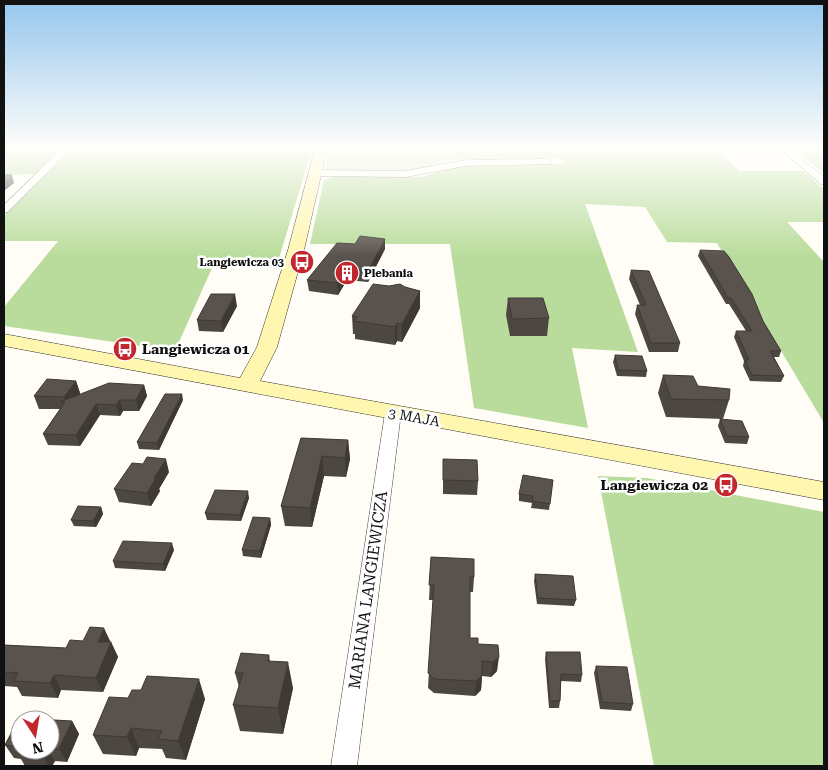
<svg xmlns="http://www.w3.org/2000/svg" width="828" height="770" font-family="'Roboto Serif',serif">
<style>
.forest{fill:#b9dc9c}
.cemetery{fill:#d9e3c4}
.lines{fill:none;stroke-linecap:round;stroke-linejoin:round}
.street-casing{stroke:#444;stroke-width:1}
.secondary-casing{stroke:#333;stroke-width:1}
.street{fill:#fff;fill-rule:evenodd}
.secondary{fill:#fff6b0;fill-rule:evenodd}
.wall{fill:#4d4742;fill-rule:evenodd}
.shaded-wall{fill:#3f3936}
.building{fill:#5a524d;stroke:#3f3936}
.labels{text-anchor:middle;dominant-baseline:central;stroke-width:5;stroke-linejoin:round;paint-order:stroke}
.far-poi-label{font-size:11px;font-weight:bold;fill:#111;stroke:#fff;text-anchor:end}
.poi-label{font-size:14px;font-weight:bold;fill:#111;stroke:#fff;text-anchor:start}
.street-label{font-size:14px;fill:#111;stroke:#fff}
.near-street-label{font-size:16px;fill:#111;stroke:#fff}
</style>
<rect width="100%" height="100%" fill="#fffdf5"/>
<!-- forest -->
<path class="forest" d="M4,149H63L36,174L4,175Z
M72,149H312L276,268H212L175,351L4,326V307L58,241H4V215Z
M456,149H716L739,171H803L824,189V222H787L824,262V423L717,243L667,242L645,207L585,204L638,352L572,348L588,428L474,408L450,244H310L324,180L333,177H422L463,165L565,164L561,158L458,159Z
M794,149H824V174Z
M598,476L647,478L824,512V766H654Z"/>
<!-- cemetery -->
<path class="cemetery" d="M329,149H456L458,159L419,170H334L325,169Z"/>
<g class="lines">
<!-- street casing -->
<g class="street-casing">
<path id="street" d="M61,149H70L8,212L4,213V205Z
M780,149H789L824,177V185L821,184Z
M548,159L552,162L551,164L465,166L406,177L314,176L309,173L314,170L406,171L465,160Z
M393,408L399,409L401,413L357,766H331L385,413L387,409Z"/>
</g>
<!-- secondary casing -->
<g class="secondary-casing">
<path id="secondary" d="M315,149H327L304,250L277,347L260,381L824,482V500L4,346V334L240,378L257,347L288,250Z"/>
</g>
<!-- street -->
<use href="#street" class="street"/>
<!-- secondary -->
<use href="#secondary" class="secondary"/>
</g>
<!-- wall -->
<path class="wall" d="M385,249L368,282L347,280L338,295L309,291L307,280Z
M700,250L763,321L781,351L779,357H774L784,376L781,382L750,381L743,366L744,361L734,337L736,331H746L729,304H726L698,256Z
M631,270L680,343L678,352H649L635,314L637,305H640L629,279Z
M405,287L420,291V308L402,342L397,341L395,345L355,339V334H353L352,316Z
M508,298L549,318L547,336H510L506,315Z
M237,306L223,332L199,331L197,320Z
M615,355L647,371L646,377L617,376L613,362Z
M663,375L698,386L729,400L723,419L666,417L658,393Z
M76,381L80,393L79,395L144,385L147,396L139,411H123L120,416L100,415L80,446L48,445L43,434L60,409H39L34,396Z
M183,400L159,450L139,449L137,442Z
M720,419L749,437L747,444L725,443L718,426Z
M301,438L348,440L350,459L346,477L324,476L312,527L285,526L281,506Z
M443,459L478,481L477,495L443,494Z
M169,472L159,489L160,491L151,506L119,502L114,489Z
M553,480L549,510L531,508L532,503L519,501V494Z
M249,498L241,521L207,520L205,513Z
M101,507L103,514L96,527L74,526L71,520Z
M270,518L271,525L261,558L243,556L242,550Z
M174,550L165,571L115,568L113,561Z
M431,557L474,577L473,592H470V638L478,644L498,645L497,671L491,677L482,676L481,690L475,696L434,693L428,688L433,600H429Z
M535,574L576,600L574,606L537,604L534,581Z
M111,642L118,657L103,692L61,690L58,698L22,696L17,687L4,686V645L66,648Z
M546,652L582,675L581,682L561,681L560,701L559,708H549L545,659Z
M269,655L270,661L293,688L283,734L240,731L233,705L239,687L235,673Z
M596,666L633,704L631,711L600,709L594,673Z
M128,698L205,699L186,760L166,758L162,749L139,748L136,756L103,754L93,735Z
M19,718L72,721L79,734L67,762L55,761L52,766H25L21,759L14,758L5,745ZM20,720H50V750H20Z"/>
<!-- shaded-wall -->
<path class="shaded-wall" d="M12,175L14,183L4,191V183Z
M385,239V249L368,282V271Z
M346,269L347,280L338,295L337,283Z
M420,291V308L402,342V324Z
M235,294L237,306L223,332L221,321Z
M397,323V341L395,345V327Z
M76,381L80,393L68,410L64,397Z
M144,385L147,396L139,411L136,400Z
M182,394L183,400L159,450L157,443Z
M120,400L123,411L120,416L116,405Z
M96,404L100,415L80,446L76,435Z
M348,440L350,459L346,477L345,458Z
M322,456L324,476L312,527L310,508Z
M166,459L169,472L159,489L160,491L151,506L147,493L154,478Z
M248,491L249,498L241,521L240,515Z
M101,507L103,514L96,527L93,521Z
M270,518L271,525L261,558L260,551Z
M172,543L174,550L165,571L163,564Z
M104,628L111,643L98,642Z
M111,642L118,657L103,692L96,678Z
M499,657L497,671L491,677L493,662Z
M288,662L293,688L283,734L278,708Z
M54,675L61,690L58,698L50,683Z
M482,676L481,690L475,696L476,681Z
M199,679L205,699L186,760L178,741Z
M72,721L79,734L67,762L59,749Z
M131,728L139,748L136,756L127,737Z
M46,750H48L55,761L52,766H49L43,757Z"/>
<!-- building -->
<path class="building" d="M4,175H12L9,177H12L4,183Z
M360,236L385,239L368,271L346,269L337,283L307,280L337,243L355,244Z
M700,250L724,251L729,257L752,294L763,321L781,351H770L784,376L752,375L745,360H749L736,331H752L731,298H728Z
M631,270L649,271L680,343H651L637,305H646Z
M373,284L389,286L400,284L405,287L420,291L402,324L397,323L395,327L354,321L357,317L352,316Z
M211,294H235L221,321L197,320Z
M508,298H543L549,318L512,319Z
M615,355L642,356L647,371L618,370Z
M663,375L693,376L698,386L730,389L729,400L671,399Z
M47,379L76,381L64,397L34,396Z
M109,383L144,385L136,400H120L116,405L96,404L76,435L43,434L65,402H60Z
M165,394H182L157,443L137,442Z
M720,419L742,421L749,437L727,436Z
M301,438L348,440L345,458L322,456L310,508L281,506Z
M147,457L166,459L154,478H156L147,493L114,489L132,463L143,464Z
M443,459L477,460L478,481L443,480Z
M523,475L553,480L550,504L532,501L533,496L519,494Z
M215,490L248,491L240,515L205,513Z
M78,506L101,507L93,521L71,520Z
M253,517L270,518L260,551L242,550Z
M123,541L172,543L163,564L113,561Z
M431,557L474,559V577H470V638H478V644L498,645L499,657L493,662L482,661V676L476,681L434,679L428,673L434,585H429Z
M535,574L573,576L576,600L538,598Z
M90,627L104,628L98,642H111L96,678L54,675L50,683L14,681L18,673L4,672V645L66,648L70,640L83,641Z
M546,652H580L582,675L561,674L560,701H550Z
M241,653L269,655L268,661L288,662L278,708L233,705L243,673H235Z
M596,666L627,667L633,704L602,702Z
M147,676L199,679L178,741L158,739L162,731L131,728L127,737L93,735L109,697L128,698L132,690H141Z
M19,718L72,721L59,749H50V720H20V747L5,745Z
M20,750H46L43,757L18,755Z"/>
<!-- sky -->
<linearGradient id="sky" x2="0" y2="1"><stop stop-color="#95c6ee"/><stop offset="0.58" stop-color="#fffefa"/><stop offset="1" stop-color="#fffefa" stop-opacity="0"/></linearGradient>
<rect width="828" height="256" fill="url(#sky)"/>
<!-- icons -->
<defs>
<g id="bus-disc" transform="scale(1.25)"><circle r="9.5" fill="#c4262e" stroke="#fff"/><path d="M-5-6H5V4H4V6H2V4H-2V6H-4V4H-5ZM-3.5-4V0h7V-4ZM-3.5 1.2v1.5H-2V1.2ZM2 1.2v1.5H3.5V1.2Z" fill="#fff"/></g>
<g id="building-disc" transform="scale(1.25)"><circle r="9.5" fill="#c4262e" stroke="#fff"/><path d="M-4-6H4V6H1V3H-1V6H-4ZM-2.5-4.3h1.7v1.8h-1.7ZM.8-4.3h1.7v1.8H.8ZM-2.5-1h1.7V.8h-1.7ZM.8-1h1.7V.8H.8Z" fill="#fff"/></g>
</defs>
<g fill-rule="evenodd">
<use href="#bus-disc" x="302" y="262"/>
<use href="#building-disc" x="347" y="273"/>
<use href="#bus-disc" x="125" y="349"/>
<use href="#bus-disc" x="726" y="485"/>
</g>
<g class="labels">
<!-- far-poi labels -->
<g class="far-poi-label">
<text x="284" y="262">Langiewicza 03</text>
<text x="364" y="273" text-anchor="start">Plebania</text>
</g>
<!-- poi labels -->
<g class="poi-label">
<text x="142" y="349">Langiewicza 01</text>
<text x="708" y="485" text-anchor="end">Langiewicza 02</text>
</g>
<!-- street labels -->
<g class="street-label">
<text transform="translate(414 417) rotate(10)">3 MAJA</text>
</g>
<!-- near-street labels -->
<g class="near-street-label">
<text transform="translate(368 590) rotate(-82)">MARIANA LANGIEWICZA</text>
</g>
</g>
<!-- border -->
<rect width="828" height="770" fill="none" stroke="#111111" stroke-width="10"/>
<!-- north arrow -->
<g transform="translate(35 735) rotate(168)"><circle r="24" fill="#ffffff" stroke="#a0a0a0"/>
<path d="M0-4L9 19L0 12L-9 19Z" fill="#c4262e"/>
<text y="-8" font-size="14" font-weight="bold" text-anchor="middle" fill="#111111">N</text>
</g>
</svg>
